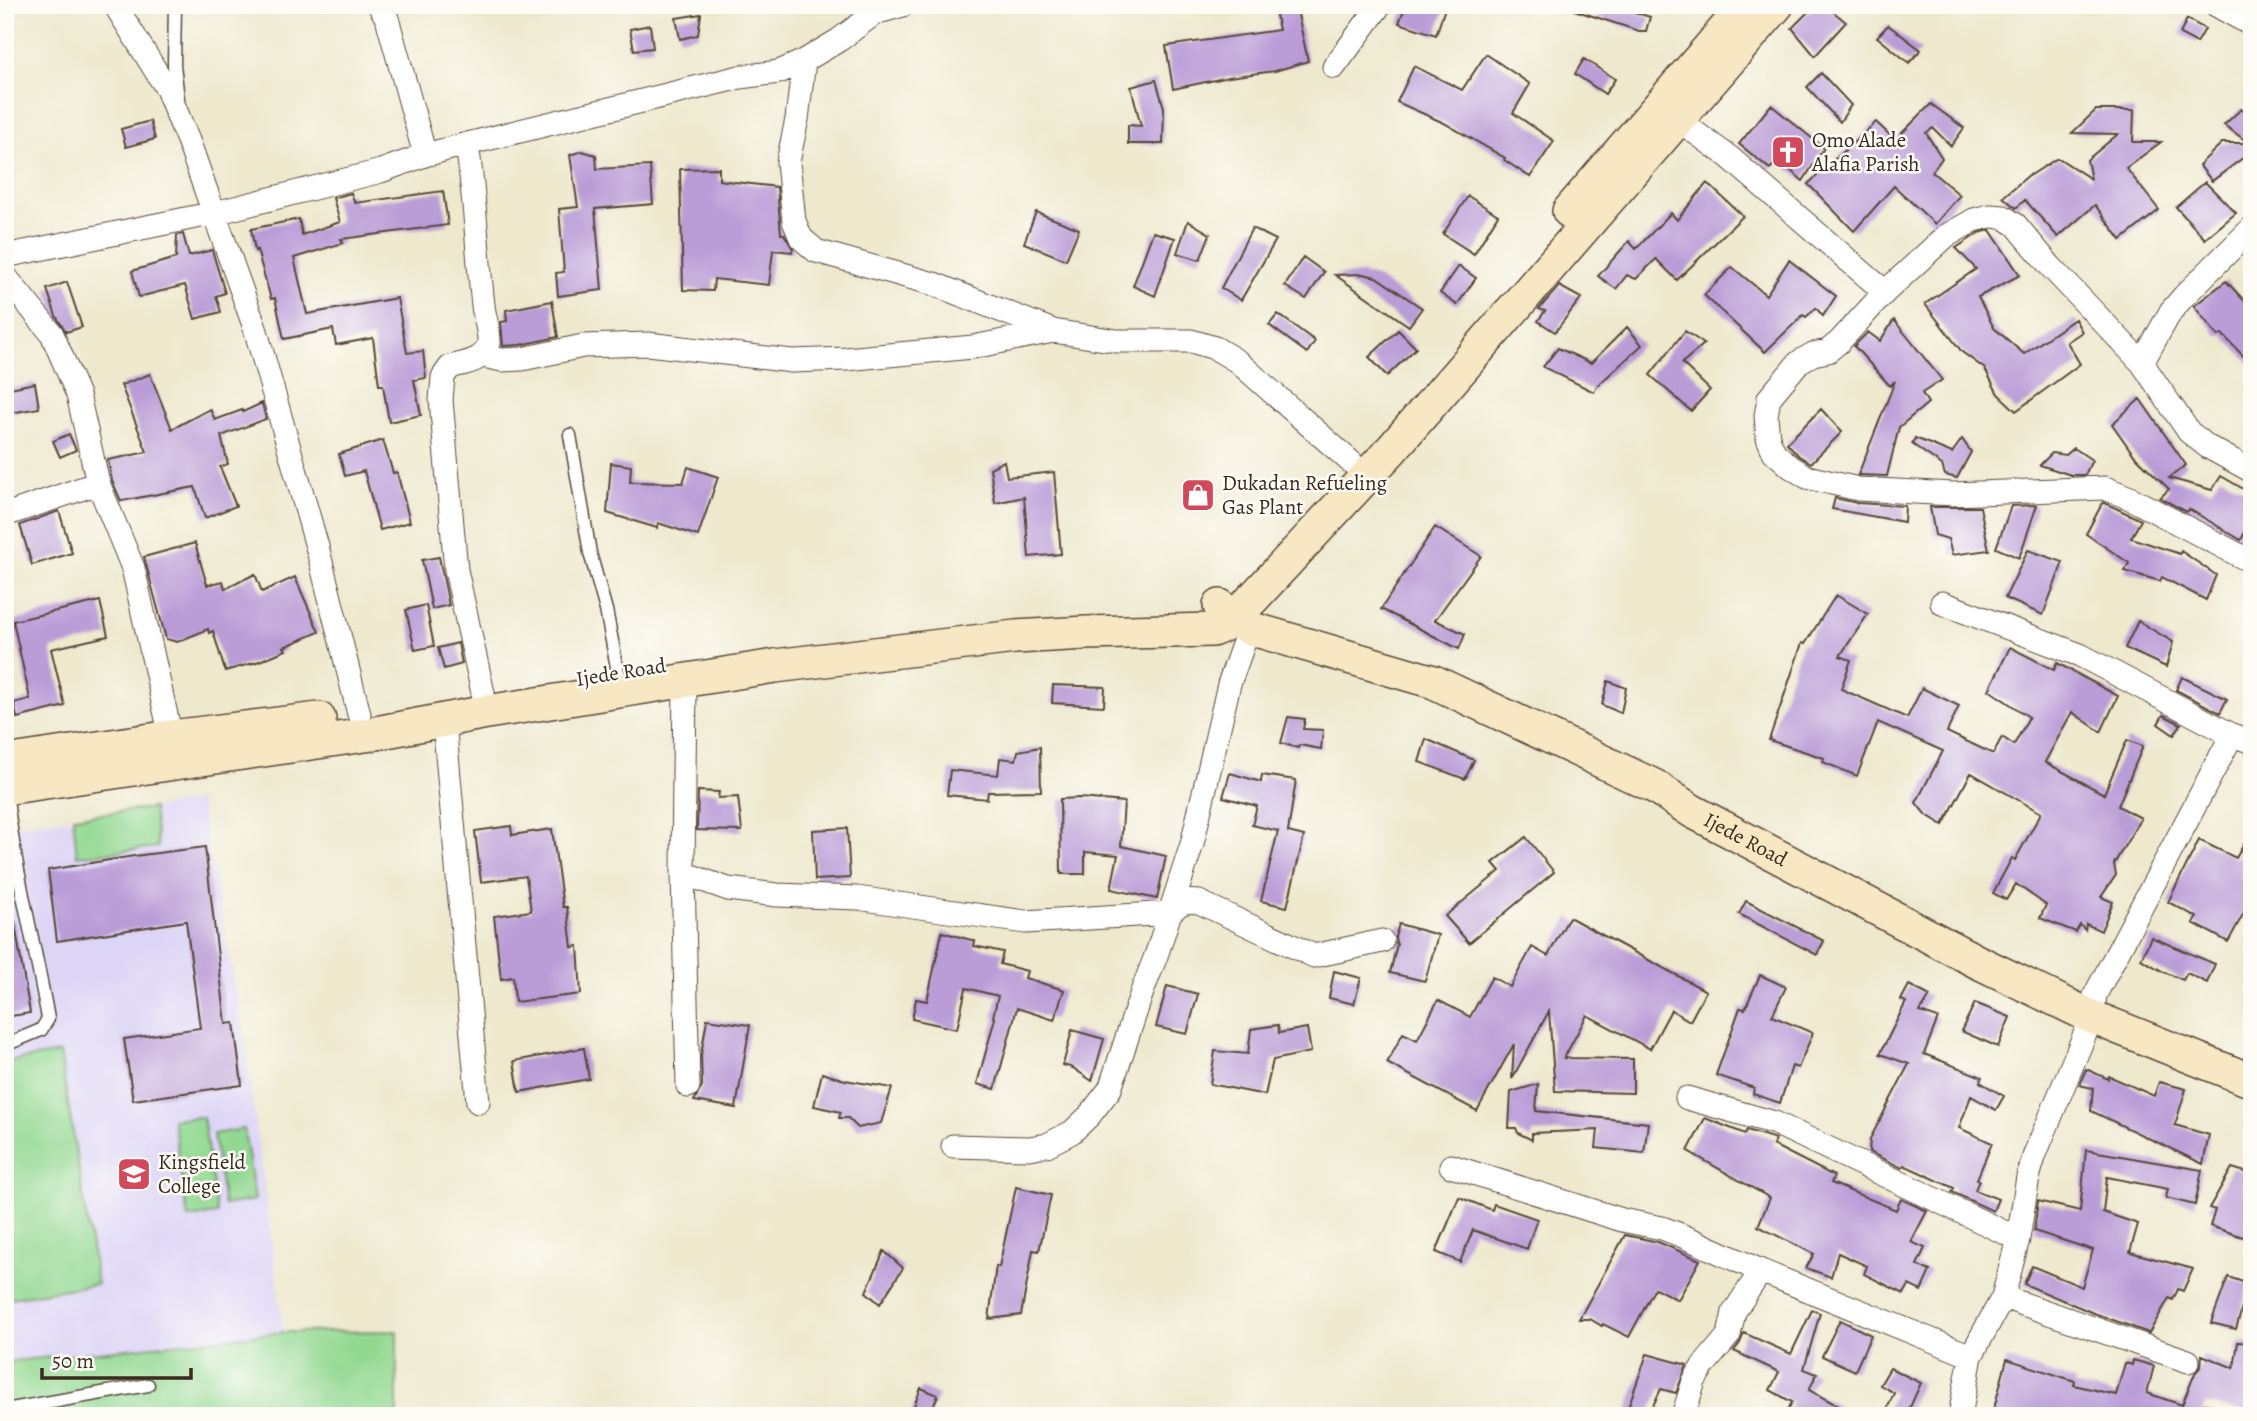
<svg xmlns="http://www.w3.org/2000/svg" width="2257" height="1421" font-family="Alegreya,serif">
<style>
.built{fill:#ddd5f6}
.green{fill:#92d891;stroke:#668158;stroke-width:2}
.building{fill:#ba9cd7}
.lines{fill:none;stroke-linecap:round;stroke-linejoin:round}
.lane-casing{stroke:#564638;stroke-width:15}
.street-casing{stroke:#564638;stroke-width:25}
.secondary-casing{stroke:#564638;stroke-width:36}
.lane{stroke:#fff;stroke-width:12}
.street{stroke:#fff;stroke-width:23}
.secondary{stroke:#f7e8c3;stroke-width:33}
.labels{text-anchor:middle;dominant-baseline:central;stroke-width:5;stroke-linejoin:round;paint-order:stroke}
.poi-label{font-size:21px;fill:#3b2a1e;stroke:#fdfcf7;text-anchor:start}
.street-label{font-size:21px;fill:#3b2a1e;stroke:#fdfcf7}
</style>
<rect width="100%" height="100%" fill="#fdfcf7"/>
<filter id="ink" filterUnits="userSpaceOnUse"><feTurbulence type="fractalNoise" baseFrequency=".0143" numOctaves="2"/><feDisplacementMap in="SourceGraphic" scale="14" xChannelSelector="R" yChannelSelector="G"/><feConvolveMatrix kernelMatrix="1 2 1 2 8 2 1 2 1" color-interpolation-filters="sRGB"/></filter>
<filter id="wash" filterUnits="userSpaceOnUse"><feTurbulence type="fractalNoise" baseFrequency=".00686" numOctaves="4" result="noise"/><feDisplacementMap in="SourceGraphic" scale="28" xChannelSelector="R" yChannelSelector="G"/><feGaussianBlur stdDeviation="1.57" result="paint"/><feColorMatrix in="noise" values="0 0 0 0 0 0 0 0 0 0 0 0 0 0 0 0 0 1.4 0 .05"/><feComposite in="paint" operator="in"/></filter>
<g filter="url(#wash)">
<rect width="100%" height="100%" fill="#eee8cd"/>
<!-- built -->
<path class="built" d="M199,800L241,1017L284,1332L5,1362V826L153,808Z"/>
<!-- green -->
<path class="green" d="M153,808L158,847L77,856L73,817Z
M60,1053L97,1284L5,1299V1062Z
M203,1117L217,1214L188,1218L173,1119Z
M244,1129L255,1200L224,1205L213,1134Z
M397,1331V1416H5V1362L284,1332Z"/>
<g id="blocks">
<!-- building -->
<path class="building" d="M1274,5H1296L1308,61L1275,71L1229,77L1173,89L1166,46L1279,30Z
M1406,5H1446L1436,35L1399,23Z
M1572,5H1613L1650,17L1646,31H1639L1571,9Z
M1815,5H1825L1846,22L1815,56L1792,28Z
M701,14L698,35L680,39L676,18Z
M2187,19L2205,29L2197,43L2180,34Z
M650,25L653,48L634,50L630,29Z
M1888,25L1921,50L1909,63L1877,37Z
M1486,54L1530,84L1513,113L1554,141L1530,177L1504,160L1505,158L1444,123L1397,102L1414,66L1462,90Z
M1584,59L1615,79L1605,94L1575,74Z
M1821,73L1851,105L1840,122L1807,87Z
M1156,80L1164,108L1163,144H1128V125L1141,126L1131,87Z
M1931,104L1964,128L1951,146L1933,128L1926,133L1942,158L1932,172L1960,195L1935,224L1894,186L1854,231L1808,184L1876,122L1895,140Z
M1771,105L1824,148L1803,181L1778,160L1770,169L1739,144Z
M2241,109L2252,117V151L2212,181L2199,165L2222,143H2249L2224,125Z
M2096,110H2134L2133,142H2161L2126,168L2159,210L2121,240L2095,205L2058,237L2025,200L2016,208L2003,197L2030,174L2031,175L2056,159H2060L2091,179L2087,160L2118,134L2072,133Z
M150,121L155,139L126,147L121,129Z
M582,151L596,155L597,169L650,166L653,204L595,209L602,290L558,296L556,273L564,272L559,209L578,207L570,155Z
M719,168V180L777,187L781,234H784L793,249L792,252L773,250L769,285L714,279L713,291L683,290L680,169Z
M2205,182L2236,213L2205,239L2176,207Z
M1707,183L1743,216L1677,280L1656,259L1636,279L1627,275L1616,289L1598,276L1629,241L1636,249L1671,213L1677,220Z
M443,191L448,225L341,239L343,243L294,258L307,314L397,298L407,353L423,351L426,378L414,380L421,415L389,422L383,385H379L373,338L336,345L333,329L284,339L275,298L271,299L257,250L255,251L251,229L299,219L302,235L340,222L333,198L351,193L355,203Z
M1468,196L1498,215L1474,254L1443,234Z
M1036,212L1079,229L1066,260L1024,243Z
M1188,221L1210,234L1200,260L1177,253Z
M1252,228L1276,240L1241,300L1221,288Z
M1990,230L2020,275L1978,297L1994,328L2024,354L2075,319L2082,332L2067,342L2080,364L2016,411L1998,394L1985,369L1962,352L1925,304L1976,269L1956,248L1979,233Z
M1153,232L1175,238L1155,296L1133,286Z
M183,234L189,256L212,250L225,293L216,296L221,312L195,319L185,285L139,297L132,271L176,258L177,235Z
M1303,257L1324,272L1306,299L1285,286Z
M1789,260L1836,296L1823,316L1816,308L1806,317L1803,315L1765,352L1704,295L1732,267L1766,295Z
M1459,266L1476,278L1457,305L1440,293Z
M1363,274L1376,277L1422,308L1409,326L1335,275Z
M2226,281L2252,309V365L2222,334L2218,336L2194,306Z
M67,282L82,327L66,332L56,316L47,289Z
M1559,286L1581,298L1555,332L1538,321L1545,311L1539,309Z
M552,301L558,337L520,345L503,346L501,322L507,321L506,310Z
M1278,314L1315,341L1307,353L1269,325Z
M1894,320L1942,380L1922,393L1928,403L1899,427L1887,476L1860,475H1858L1895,381L1890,386L1854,346L1868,332L1880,341Z
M1627,327L1642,345L1597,386L1594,392L1543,367L1558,348L1591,363Z
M1398,330L1416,348L1387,376L1369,357Z
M1685,331L1704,344L1682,363L1710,390L1691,411L1650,375Z
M150,374L172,429L210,409L215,420L242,410L243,412L262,403L266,419L221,436L228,464L220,467L236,506L205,518L195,487L121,501L112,481L108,460L147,452L121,385Z
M35,383L39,408L5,414V389Z
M2140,399L2186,465L2169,478L2212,490L2221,476L2252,494V518L2241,540L2189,509L2187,512L2160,498L2169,489L2134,455L2112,424Z
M1821,409L1842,432L1811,463L1799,456L1787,443Z
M69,434L76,450L60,457L53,441Z
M1915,438L1952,453L1962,439L1971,452L1957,478L1945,475L1942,465L1912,444Z
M383,440L393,473L397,472L410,522L380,530L364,471L345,476L339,454Z
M2074,448L2092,460L2085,475H2071L2040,465L2052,453L2066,455Z
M1004,461L1007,477L1054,472L1061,554L1029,557L1024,497L995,503L990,468Z
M611,463L631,466L630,482L683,483L688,467L718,477L698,536L658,523L657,528L607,513Z
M1835,498L1857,503L1905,506L1904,522L1832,509Z
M2103,502L2141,520L2131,538L2180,554L2181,551L2216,575L2206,600L2162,577L2160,581L2125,571L2129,563L2086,534Z
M2037,505L2019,558L1996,548L2011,506Z
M1930,507H1980L1989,550L1952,555L1948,539L1935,535Z
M59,511L72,553L32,565L20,525Z
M1435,527L1481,556L1435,620L1465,634L1459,649L1381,609Z
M195,543L207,585L223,581L225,589L255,574L262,592L295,577L319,632L284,647L286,650L257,662L225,671L213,631L209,633L208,629L177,642L166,639L144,557Z
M2028,550L2063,562L2043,615L2005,598Z
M439,557L449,605L432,609L422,560Z
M1836,595L1868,614L1840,656L1851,660L1841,689L1907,718L1922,688L1959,706L1947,732L1993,754L2002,737L2014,745L2029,717L1989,690L2010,647L2054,670L2057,663L2118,696L2101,732L2072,712L2045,762L2104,794L2127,740L2143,746L2118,806L2141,818L2114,864L2116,875L2101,897L2113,902L2101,931L2086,924L2085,930L2080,925L2076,932L2040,918L2046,905L2016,884L2006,900L1993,893L2012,858L2015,860L2041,813L1971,773L1943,825L1925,814L1916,803L1943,751L1878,722L1857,776L1823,762L1824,758L1769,740L1802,643L1805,644Z
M100,601L108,636L51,649L65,706L17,718L14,703L30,699L13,621Z
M426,605L434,646L415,650L406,610Z
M2138,621L2173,642L2166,667L2125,648Z
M458,643L462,664L444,669L438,648Z
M2182,677L2227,699L2220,713L2176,690Z
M1608,681L1626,688L1621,713L1602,705Z
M1053,685L1105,687L1104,706L1052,703Z
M2163,715L2181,724L2174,735L2158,724Z
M1288,717L1305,719L1303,729L1323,730L1321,749L1299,745L1298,748L1281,743Z
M1426,739L1474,760L1465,779L1419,762Z
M1040,747L1041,791L988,792L987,799L947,795L950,770L998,775L1000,758L1016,760L1018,751Z
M1230,773L1261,782L1262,775L1296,780L1288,832L1304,836L1287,907L1261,901L1278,831L1252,825L1257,806L1223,797Z
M698,791L719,792L718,798L738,797L742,831L697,830Z
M1080,798L1124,802L1121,846L1166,856L1157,899L1111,889L1118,855L1085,852V874H1061L1060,799Z
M511,826L512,835L552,829L563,907H567L572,947L578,946L581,994L515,1002L513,977L501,979L494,916L531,911L526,876L481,882L475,831Z
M847,828L850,878L815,880L813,830Z
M2252,830V898L2228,942L2193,923L2197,917L2168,902L2199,840L2236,858Z
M1526,837L1554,872L1469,943L1445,916L1500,871L1493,863Z
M205,847L226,1024L234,1023L242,1085L133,1100L124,1039L200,1028L186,921L57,941L48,870L134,856Z
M1746,901L1824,941L1817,955L1739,914Z
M1569,917L1706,991L1690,1021L1671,1010L1650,1049L1587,1015L1564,1058L1633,1059V1093L1555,1091L1549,1011L1512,1079L1514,1044L1477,1111L1387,1063L1403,1033L1417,1040L1438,1000L1470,1017L1492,977L1510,987L1532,947L1548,956Z
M14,919L30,1013L5,1017V920Z
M1399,924L1438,935L1425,981L1390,973L1397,944L1396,943L1395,937Z
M942,932L975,941L974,946L1003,952L1000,964L1027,971L1025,978L1064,990L1054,1020L1017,1008L995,1089L977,1084L995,1018L993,1017L998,996L966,988L957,1029L912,1019L916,999L927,1001Z
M2151,937L2215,964L2207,983L2187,973L2183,980L2164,972L2141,959Z
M1334,971L1361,978L1354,1004L1329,998Z
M1760,975L1786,987L1772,1016L1813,1033L1798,1068L1792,1066L1780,1103L1753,1094L1754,1088L1716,1075L1740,1008L1745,1009Z
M1909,985L1930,996L1920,1012L1938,1018L1924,1054L1982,1077L1980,1082L2004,1096L1996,1110L1971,1096L1959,1128L1992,1143L1977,1179L1979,1180L1975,1190L1998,1199L1993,1211L1952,1192L1954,1188L1904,1165L1902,1168L1869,1152L1870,1139L1909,1064L1880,1054L1906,1002L1901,1000Z
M1167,986L1198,994L1187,1034L1156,1027Z
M1975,1003L2010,1017L1998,1047L1961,1031Z
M707,1019L750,1025L736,1108L694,1101L702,1086L701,1055Z
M1278,1025L1279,1033L1307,1028L1311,1052L1273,1060L1265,1095L1210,1084L1215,1051L1248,1054L1251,1029Z
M1072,1030L1104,1039L1092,1081L1073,1068L1063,1065Z
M584,1048L589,1079L519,1092L514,1061Z
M2086,1069L2108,1079L2109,1076L2154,1096L2159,1082L2186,1089L2175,1125L2209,1135L2203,1164L2091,1111L2093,1088L2079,1085Z
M822,1073L845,1080L892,1088L881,1123L858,1128L848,1118H839L841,1112L814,1106Z
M1538,1084L1536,1111L1648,1123L1644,1153L1596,1148L1598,1130L1532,1133V1140L1518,1133L1516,1128H1509L1511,1092Z
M1705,1118L1745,1134L1747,1130L1776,1139L1773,1145L1834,1176L1831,1183L1896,1210L1901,1199L1927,1211L1911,1242L1925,1248L1917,1265L1930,1271L1921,1291L1909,1285L1904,1294L1864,1274L1867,1266L1838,1253L1831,1277L1806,1268L1814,1254L1758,1226L1770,1198L1688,1151Z
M2086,1150L2202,1170L2195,1205L2166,1198L2168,1189L2107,1177L2103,1212L2138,1224L2130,1252L2193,1269L2183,1291L2178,1289L2173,1300L2169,1298L2149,1333L2091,1312L2024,1284L2032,1266L2082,1287L2093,1250L2034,1231L2038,1201L2080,1211Z
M2232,1168L2252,1174V1240L2210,1226L2215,1210L2209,1208Z
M1016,1187L1051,1195L1039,1251L1033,1250L1021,1315L989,1319L996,1266L999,1267Z
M1459,1197L1492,1210L1494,1204L1537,1219L1527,1249L1473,1230L1460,1262L1436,1252Z
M1625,1235L1658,1242L1700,1260L1678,1300L1655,1288L1629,1337L1603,1324L1602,1326L1590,1319H1579Z
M884,1251L903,1268L880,1304L866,1292Z
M2228,1277L2249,1284L2236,1329L2211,1323Z
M1812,1310L1820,1313L1804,1369L1817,1374L1809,1390L1857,1416H1785L1792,1402L1770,1390L1779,1372L1734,1351L1740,1343L1744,1333L1791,1354Z
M1840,1320L1871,1335L1855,1371L1822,1356Z
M2238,1342L2252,1343V1413L2205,1404L2202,1412L2206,1413V1416H1992L2007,1359L2075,1381L2074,1385L2116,1395L2125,1363L2132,1365L2133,1360L2154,1366L2147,1393L2182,1405L2195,1373L2201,1366L2202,1355L2234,1368Z
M1647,1354L1687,1365L1676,1393L1661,1389L1648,1416H1625Z
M1890,1368L1921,1383L1906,1416H1884L1894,1393L1880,1385Z
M921,1388L938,1395L929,1416H910Z"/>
</g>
</g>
<g filter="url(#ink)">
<use href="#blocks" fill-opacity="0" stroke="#564638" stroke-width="2"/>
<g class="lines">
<!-- lane casing -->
<g class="lane-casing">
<path id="lane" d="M175,5L174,65L178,99
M570,435L590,553L606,610L618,672L624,687
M5,1045L41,1030L48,1019C35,942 13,866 6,788
M5,1410L148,1385"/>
</g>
<!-- street casing -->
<g class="street-casing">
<path id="street" d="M115,5L167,89L189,143L255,328L318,550L359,714
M379,5L387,18L425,155
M2216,5L2252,25
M804,61L797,119L788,162L794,221L801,238L816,251L934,284L1053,331L1117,341H1191L1215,348L1237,361L1352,463
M1334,67L1380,5
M1678,120L1729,157L1885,292
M467,144C475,198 477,251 483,305C484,317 490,332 489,343C486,361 464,363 450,367L443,377L441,400L456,570L483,693
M5,256L215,213L381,171L425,155L467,144L740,77L779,72L804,61L839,40L875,13L903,5
M5,276L52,334L78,395L98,483L133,568L171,737
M483,356L502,360L522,359L583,346L648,344L792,361L846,359L973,347L1053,331
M2142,363L2171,311L2184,296L2252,228
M2252,471L2208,447L2189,432L2142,363L2051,267L2016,225L2004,217L1990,216L1974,220L1946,236L1885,292L1839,342L1828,351L1813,354L1799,362L1769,398L1766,416L1768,438L1774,452L1791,467L1807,477L1858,489L1953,494L2105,488L2130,498L2252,562
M5,515L98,483
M1942,603L2080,655L2232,735L2252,742
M685,682L683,873L688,1086
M444,721L478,1102
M683,873L728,889L777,895L857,898L1025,922L1170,913C1180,903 1184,900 1199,902L1314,956L1382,941
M1687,1098L1775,1123L2018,1239
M953,1146L1029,1148L1047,1145L1072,1132L1089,1116L1110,1089L1142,992L1157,953L1192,844L1229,684L1249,628
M1451,1166L1622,1220L1662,1228L1683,1236L1761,1271L1971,1356
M2003,1297L2188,1361
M1683,1416L1694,1381L1703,1366L1729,1335L1734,1312L1761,1271
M1960,1416L1971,1356L2003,1297L2018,1239L2028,1177L2035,1154L2092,1017L2095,995L2232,735"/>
</g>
<!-- secondary casing -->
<g class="secondary-casing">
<g id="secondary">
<path d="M1569,211L1746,5"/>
<path id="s1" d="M1220,606L1233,619L1249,628L1434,682L1654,786L1692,811L1976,961L2092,1017L2252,1081"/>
<path d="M5,762L171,737L319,719"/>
<path d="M5,788L365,735L487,712L775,666L1015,637L1086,633L1212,630C1231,624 1243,609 1256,595L1392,449L1777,5"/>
</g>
</g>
<!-- lane -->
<use href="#lane" class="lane"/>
<!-- street -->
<use href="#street" class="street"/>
<!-- secondary -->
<use href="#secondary" class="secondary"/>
</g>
</g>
<!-- icons -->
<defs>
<g id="church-square" transform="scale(1.75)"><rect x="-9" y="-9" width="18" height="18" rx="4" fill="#d1495b" stroke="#fdfcf7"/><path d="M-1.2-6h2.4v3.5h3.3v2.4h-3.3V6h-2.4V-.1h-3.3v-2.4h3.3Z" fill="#fff"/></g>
<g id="shop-square" transform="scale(1.75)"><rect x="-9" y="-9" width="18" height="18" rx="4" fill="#d1495b" stroke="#fdfcf7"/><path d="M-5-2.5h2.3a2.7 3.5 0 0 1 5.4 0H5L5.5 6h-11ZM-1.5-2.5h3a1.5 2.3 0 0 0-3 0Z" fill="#fff"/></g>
<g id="school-square" transform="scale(1.75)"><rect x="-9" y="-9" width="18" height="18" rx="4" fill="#d1495b" stroke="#fdfcf7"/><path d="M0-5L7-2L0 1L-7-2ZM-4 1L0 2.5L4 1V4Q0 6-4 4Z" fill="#fff"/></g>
</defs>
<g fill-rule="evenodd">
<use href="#church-square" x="1788" y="152"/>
<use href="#shop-square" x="1198" y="495"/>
<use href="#school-square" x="134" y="1174"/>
</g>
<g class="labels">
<!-- poi labels -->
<g class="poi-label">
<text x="1812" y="140">Omo Alade<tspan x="1812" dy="24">Alafia Parish</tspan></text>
<text x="1222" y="483">Dukadan Refueling<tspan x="1222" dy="24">Gas Plant</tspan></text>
<text x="158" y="1162">Kingsfield<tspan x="158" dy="24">College</tspan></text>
</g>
<!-- street labels -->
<g class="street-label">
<text transform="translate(621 672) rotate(-9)">Ijede Road</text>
<text stroke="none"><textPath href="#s1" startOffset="579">Ijede Road</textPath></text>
</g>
</g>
<!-- margin -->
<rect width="2257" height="1421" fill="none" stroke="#fdfcf7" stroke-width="28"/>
<!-- scale -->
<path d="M42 1368v10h149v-10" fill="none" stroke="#3b2a1e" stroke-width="3.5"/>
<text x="52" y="1368" font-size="21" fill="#3b2a1e" stroke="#fdfcf7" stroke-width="5" paint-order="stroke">50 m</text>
</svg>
